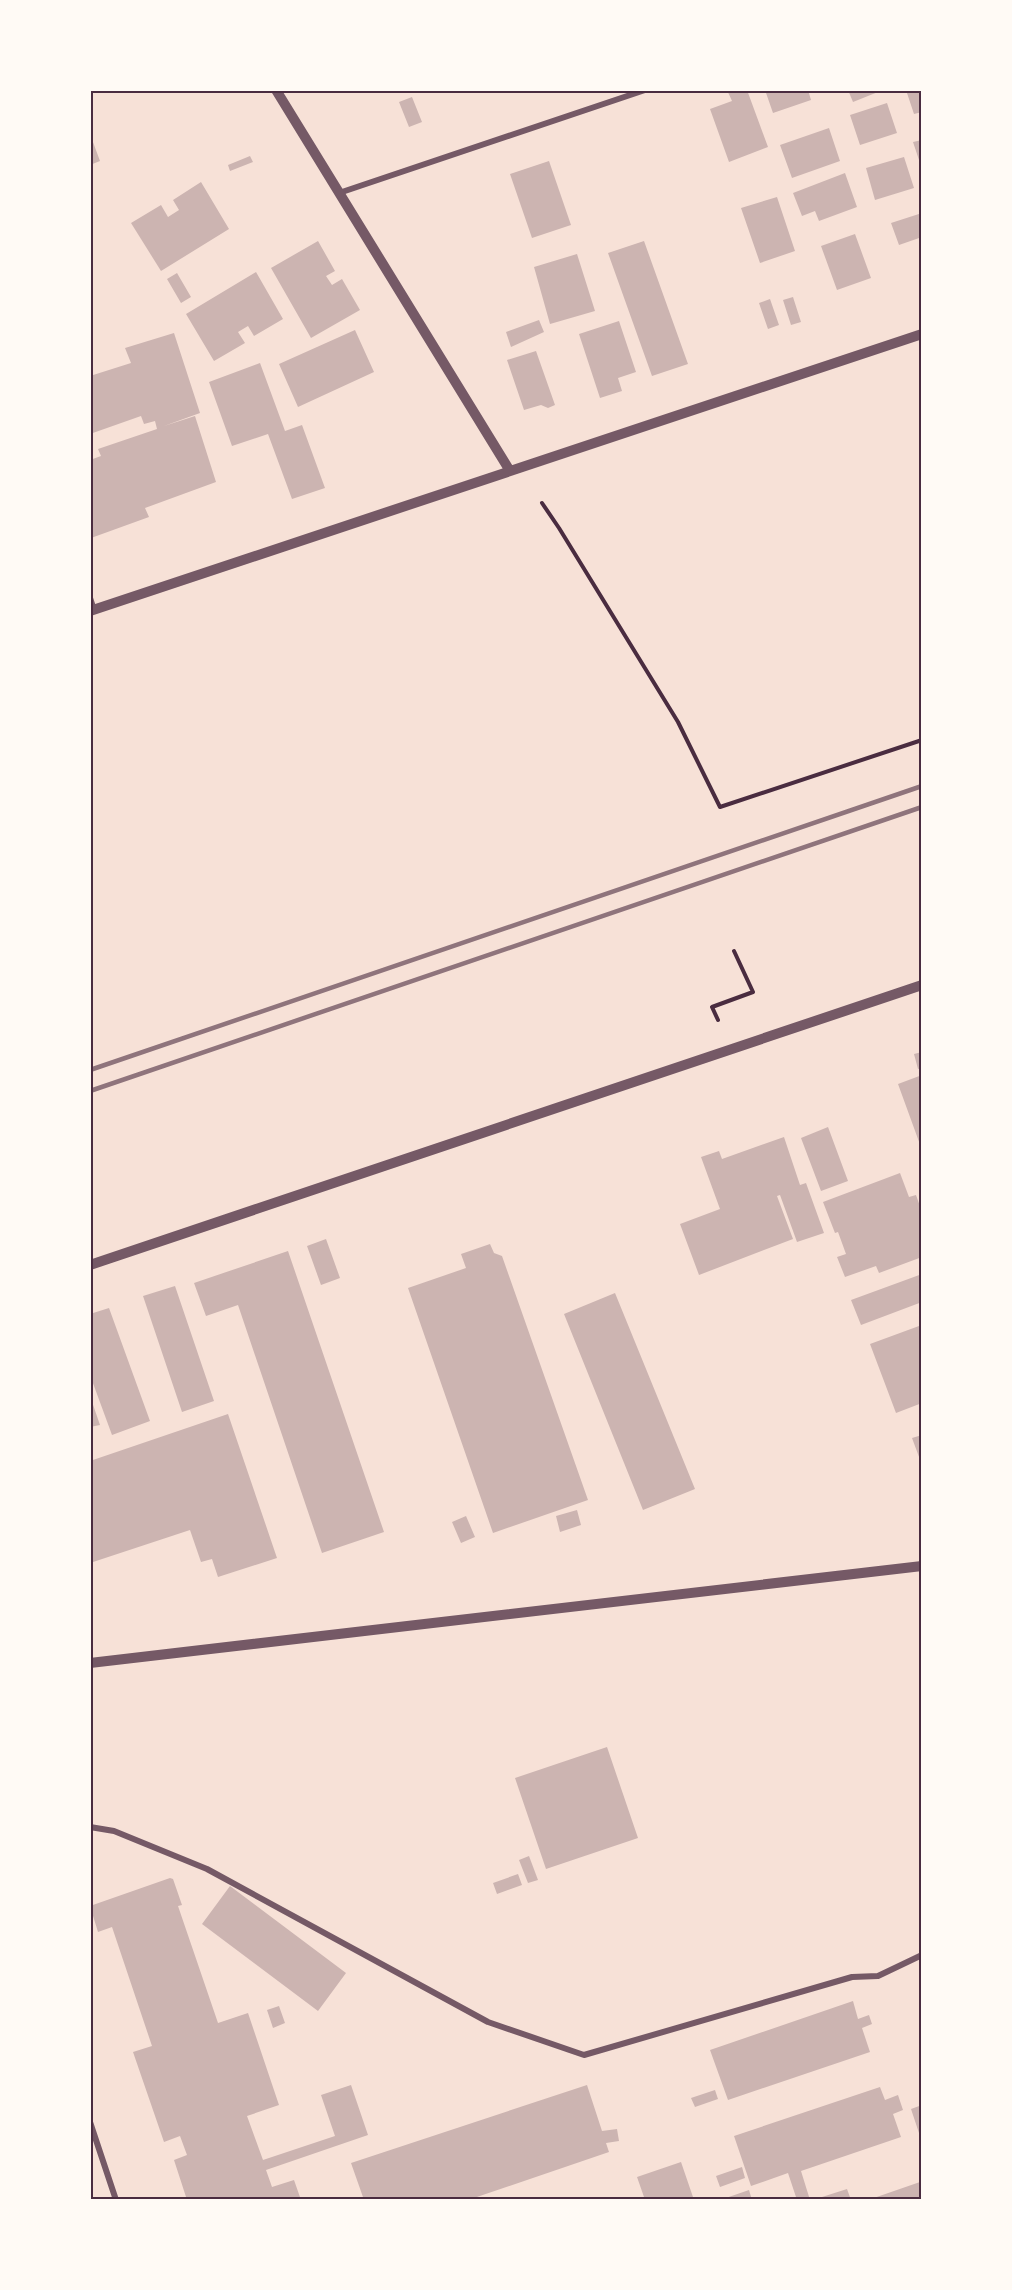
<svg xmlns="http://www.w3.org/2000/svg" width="1012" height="2290" font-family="Karla,sans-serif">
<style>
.building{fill:#ccb4b1}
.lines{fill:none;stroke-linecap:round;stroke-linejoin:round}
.path{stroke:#4a2c40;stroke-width:4}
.minor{stroke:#755966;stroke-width:6}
.tertiary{stroke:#755966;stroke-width:10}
.rail{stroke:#8f747c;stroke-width:4.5}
.neatline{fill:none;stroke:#4a2c40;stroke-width:2}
</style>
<rect width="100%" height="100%" fill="#f7e1d7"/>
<!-- building -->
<path class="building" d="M727,90H747L768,147L729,162L710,109L732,101Z
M765,90H808L811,100L773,113Z
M848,90H883L853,102Z
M906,90H922V112L914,114Z
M412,97L422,122L409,127L399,102Z
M887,103L897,133L860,145L850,115Z
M829,128L840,161L792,178L780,145Z
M90,134L100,161L90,165Z
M922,140V169L913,142Z
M250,156L253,162L230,171L228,165Z
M904,157L914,188L875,200L866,168Z
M549,161L571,225L532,238L510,174Z
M845,173L857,207L819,221L815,211L802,216L793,193Z
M201,182L229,229L161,271L131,223L161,205L168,217L179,210L173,200Z
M777,197L795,251L760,263L741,208Z
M922,213V237L899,245L891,223Z
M855,234L871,278L837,290L821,246Z
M318,241L335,271L326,276L332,285L342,279L360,310L311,338L271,268Z
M644,241L688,364L652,376L608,253Z
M577,254L595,311L550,324L534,267Z
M256,272L283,319L254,336L248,326L238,332L245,343L214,361L186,314Z
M177,273L191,297L181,303L167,279Z
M793,297L801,322L791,325L783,300Z
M770,299L779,325L768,329L759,303Z
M539,320L544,332L511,347L506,332Z
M619,321L636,372L618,378L622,391L600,398L579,334Z
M355,330L374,372L298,407L279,364Z
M174,333L200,413L164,426L195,416L216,482L145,508L149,517L91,538L90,460L101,456L98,449L157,429L155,421L144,424L141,416L90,434V376L131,363L125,348Z
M536,351L555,405L548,408L541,405L524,410L507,360Z
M260,363L285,431L302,425L325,488L292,499L268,434L232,446L209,382Z
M922,1052V1068L918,1069L914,1054Z
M922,1075V1150L898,1084Z
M828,1127L848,1181L821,1191L801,1138Z
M784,1137L800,1185L806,1183L824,1233L797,1242L780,1195L777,1196L793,1239L699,1275L680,1224L720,1209L701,1157L719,1151L722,1159Z
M900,1173L909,1197L916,1195L922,1212V1257L879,1273L876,1266L845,1277L837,1257L846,1254L838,1232L835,1233L823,1202Z
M326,1239L340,1278L321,1285L307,1246Z
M490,1244L494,1253L502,1256L588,1500L493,1533L408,1288L466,1268L461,1254Z
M288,1251L384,1532L322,1553L238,1305L206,1316L194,1283Z
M922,1274V1302L861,1325L851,1300Z
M175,1286L214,1401L182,1412L143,1296Z
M615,1293L695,1489L643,1510L564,1314Z
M109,1308L150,1421L112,1435L90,1375V1314Z
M919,1326L922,1333V1403L896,1413L870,1344Z
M90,1396L100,1425L90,1427Z
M228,1414L277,1558L218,1577L212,1559L201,1562L190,1530L90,1563V1461Z
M922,1435V1465L912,1438Z
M577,1510L581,1525L560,1532L556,1516Z
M466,1516L475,1537L461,1543L452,1522Z
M607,1747L638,1838L546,1869L515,1778Z
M529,1856L538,1880L528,1883L519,1860Z
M518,1874L522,1885L497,1894L493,1883Z
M170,1878L173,1879L182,1905L178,1906L218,2023L248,2013L279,2105L247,2116L263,2160L335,2136L321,2095L351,2085L368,2135L266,2170L272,2187L294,2180L301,2200H187L174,2160L187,2155L180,2136L164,2142L133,2052L152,2046L112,1927L98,1932L90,1906Z
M230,1886L346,1973L318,2011L202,1924Z
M853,2001L858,2019L869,2015L872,2024L862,2028L870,2052L728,2100L710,2050Z
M279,2006L285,2023L273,2028L267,2010Z
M587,2085L602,2131L617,2129L619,2141L606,2143L609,2152L468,2200H364L351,2163Z
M880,2087L885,2100L898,2095L903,2110L893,2114L901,2137L801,2171L810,2200H797L788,2173L751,2186L734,2136Z
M715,2090L718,2099L695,2107L691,2098Z
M922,2105V2142L911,2109Z
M681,2162L694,2200H635L644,2197L637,2177Z
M742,2167L745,2178L720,2187L716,2176Z
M920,2182L922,2200H868Z
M847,2189L851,2200H823L822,2197Z
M749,2190L752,2200H720Z"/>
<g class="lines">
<!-- path -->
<path class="path" d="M542,503L559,528L678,722L720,807L922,740
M718,1020L712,1007L753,992L734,951"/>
<!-- minor -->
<path class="minor" d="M339,193L645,90
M90,598L94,610
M90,1827L114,1831L207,1869L488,2022L584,2055L852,1977L878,1976L922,1955
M90,2122L116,2200"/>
<!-- tertiary -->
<path class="tertiary" d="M276,90L510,471
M90,611L922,334
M90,1265L922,985
M90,1663L922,1566"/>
<!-- rail -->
<path class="rail" d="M90,1070L922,786
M90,1091L922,807"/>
</g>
<!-- border -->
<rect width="1012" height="2290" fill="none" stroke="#fffaf5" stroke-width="183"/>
<rect x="92" y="92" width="828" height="2106" class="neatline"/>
</svg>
